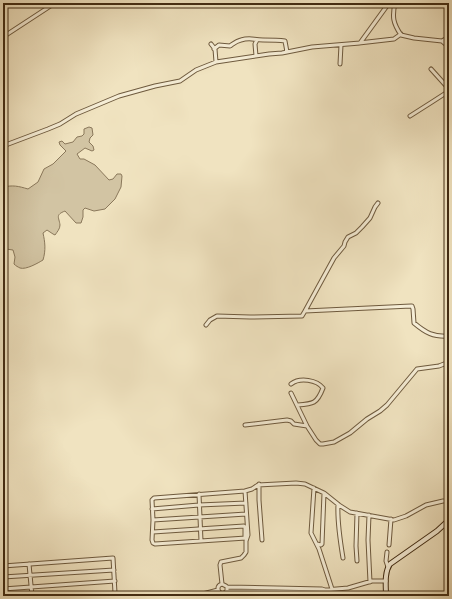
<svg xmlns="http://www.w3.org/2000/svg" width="452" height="599" font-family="Vollkorn,serif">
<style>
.green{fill:#d2c4a3;stroke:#8a785b}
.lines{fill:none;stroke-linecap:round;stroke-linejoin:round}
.street-casing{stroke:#6e5a3e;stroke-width:5}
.secondary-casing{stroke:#422c13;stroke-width:6}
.street{stroke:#f5edd6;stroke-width:3}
.secondary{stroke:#f5edd6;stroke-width:4}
</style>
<rect width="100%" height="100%" fill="#f0e3c0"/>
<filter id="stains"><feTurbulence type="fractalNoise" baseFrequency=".005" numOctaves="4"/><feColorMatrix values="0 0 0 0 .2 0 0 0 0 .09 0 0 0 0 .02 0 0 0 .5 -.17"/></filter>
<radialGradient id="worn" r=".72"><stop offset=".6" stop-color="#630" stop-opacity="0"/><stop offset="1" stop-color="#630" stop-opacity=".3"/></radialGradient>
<!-- green -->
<path class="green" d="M89,127L92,128L93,135L90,138L89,142L93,146L94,150L92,151L85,148L77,154L80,159H84L95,165L109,180L113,179L117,174H121L122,176L121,187L115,199L105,209L94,211L85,208L83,210V217L81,223H76L65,211C55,215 59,217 60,225C60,229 57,232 55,235L53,234L47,230L43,233C45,242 46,250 43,260C38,263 26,270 20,268C18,267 16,266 14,264L15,257L13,250L6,249H3V187C13,185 18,186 28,189L38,182L44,169L53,164L66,151L60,145L59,142L62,141L65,144L73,142L77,137L82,136L84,134V129Z"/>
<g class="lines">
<!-- street casing -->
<g class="street-casing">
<path id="street" d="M395,3C392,17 393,23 401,35L414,38L442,41L449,47
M3,37L55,3
M442,41L449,37
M359,43L394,39L401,34
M211,44L215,49L216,62
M214,49L219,45L230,46C233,44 236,41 241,40C251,37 253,40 263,40C270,40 278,40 285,41L287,52
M256,56L255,44L257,40
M340,64L341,45
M431,69L449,89
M410,116L432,102L449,91
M3,146L48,129L60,124L76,114L119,96L155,86L180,81L196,70L216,62L269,54L282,53L312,47L360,43L389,3
M305,311L334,258L344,246L345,242L348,237L356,233L362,227L370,218L375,207L378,203
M206,325L210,320L217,316L250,317L302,316L305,311L411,306H412L413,309L414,323C426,333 433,337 449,336
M291,384C300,377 317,380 323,388C317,404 313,404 297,405
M291,393L307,426L316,440L320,444H323L334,442L350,433L367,419L380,411L387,405L417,369L439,366L449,362
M245,425L287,420L291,421L294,424L307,426
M259,484V500L262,540
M314,488L311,533L319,549L332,589
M245,491L154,498L152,500L153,520L152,540L153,543L155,544L246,538
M199,494L201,541
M338,504C337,522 340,540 343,558
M152,509L199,505L246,503
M369,515L368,540L370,582
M153,520L246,514
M153,532L244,526L245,527V537H247
M317,544L321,545L322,544L324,493
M389,545L391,519
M387,552L386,561L388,567
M357,561L356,546L357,513
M29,564L32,596
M3,566L113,558L115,593
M3,577L114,570
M222,584L220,565L221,562L241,558L244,555L246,552V541L248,535L245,491L252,489L258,485L296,483L305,484L324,493L339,505L350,512L394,520L406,516L426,505L443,501H449
M227,587V591L223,594L219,592C217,588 218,585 222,584L226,586L227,587L322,589L325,590
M3,589L115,581
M227,591L322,592L325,590L348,588L372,581H386
M195,596L218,590"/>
</g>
<!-- secondary casing -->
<g class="secondary-casing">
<path id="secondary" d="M386,596C386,586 384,573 390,564L437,531L449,520"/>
</g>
<!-- street -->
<use href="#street" class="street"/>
<!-- secondary -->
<use href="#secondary" class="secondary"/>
</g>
<!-- margin -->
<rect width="452" height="599" fill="none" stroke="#f0e3c0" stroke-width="16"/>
<rect x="4" y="4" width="444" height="591" fill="none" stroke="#422c13" stroke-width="2"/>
<rect x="8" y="8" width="436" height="583" fill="none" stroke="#422c13"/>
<rect width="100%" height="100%" filter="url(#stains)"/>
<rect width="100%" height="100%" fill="url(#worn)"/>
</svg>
